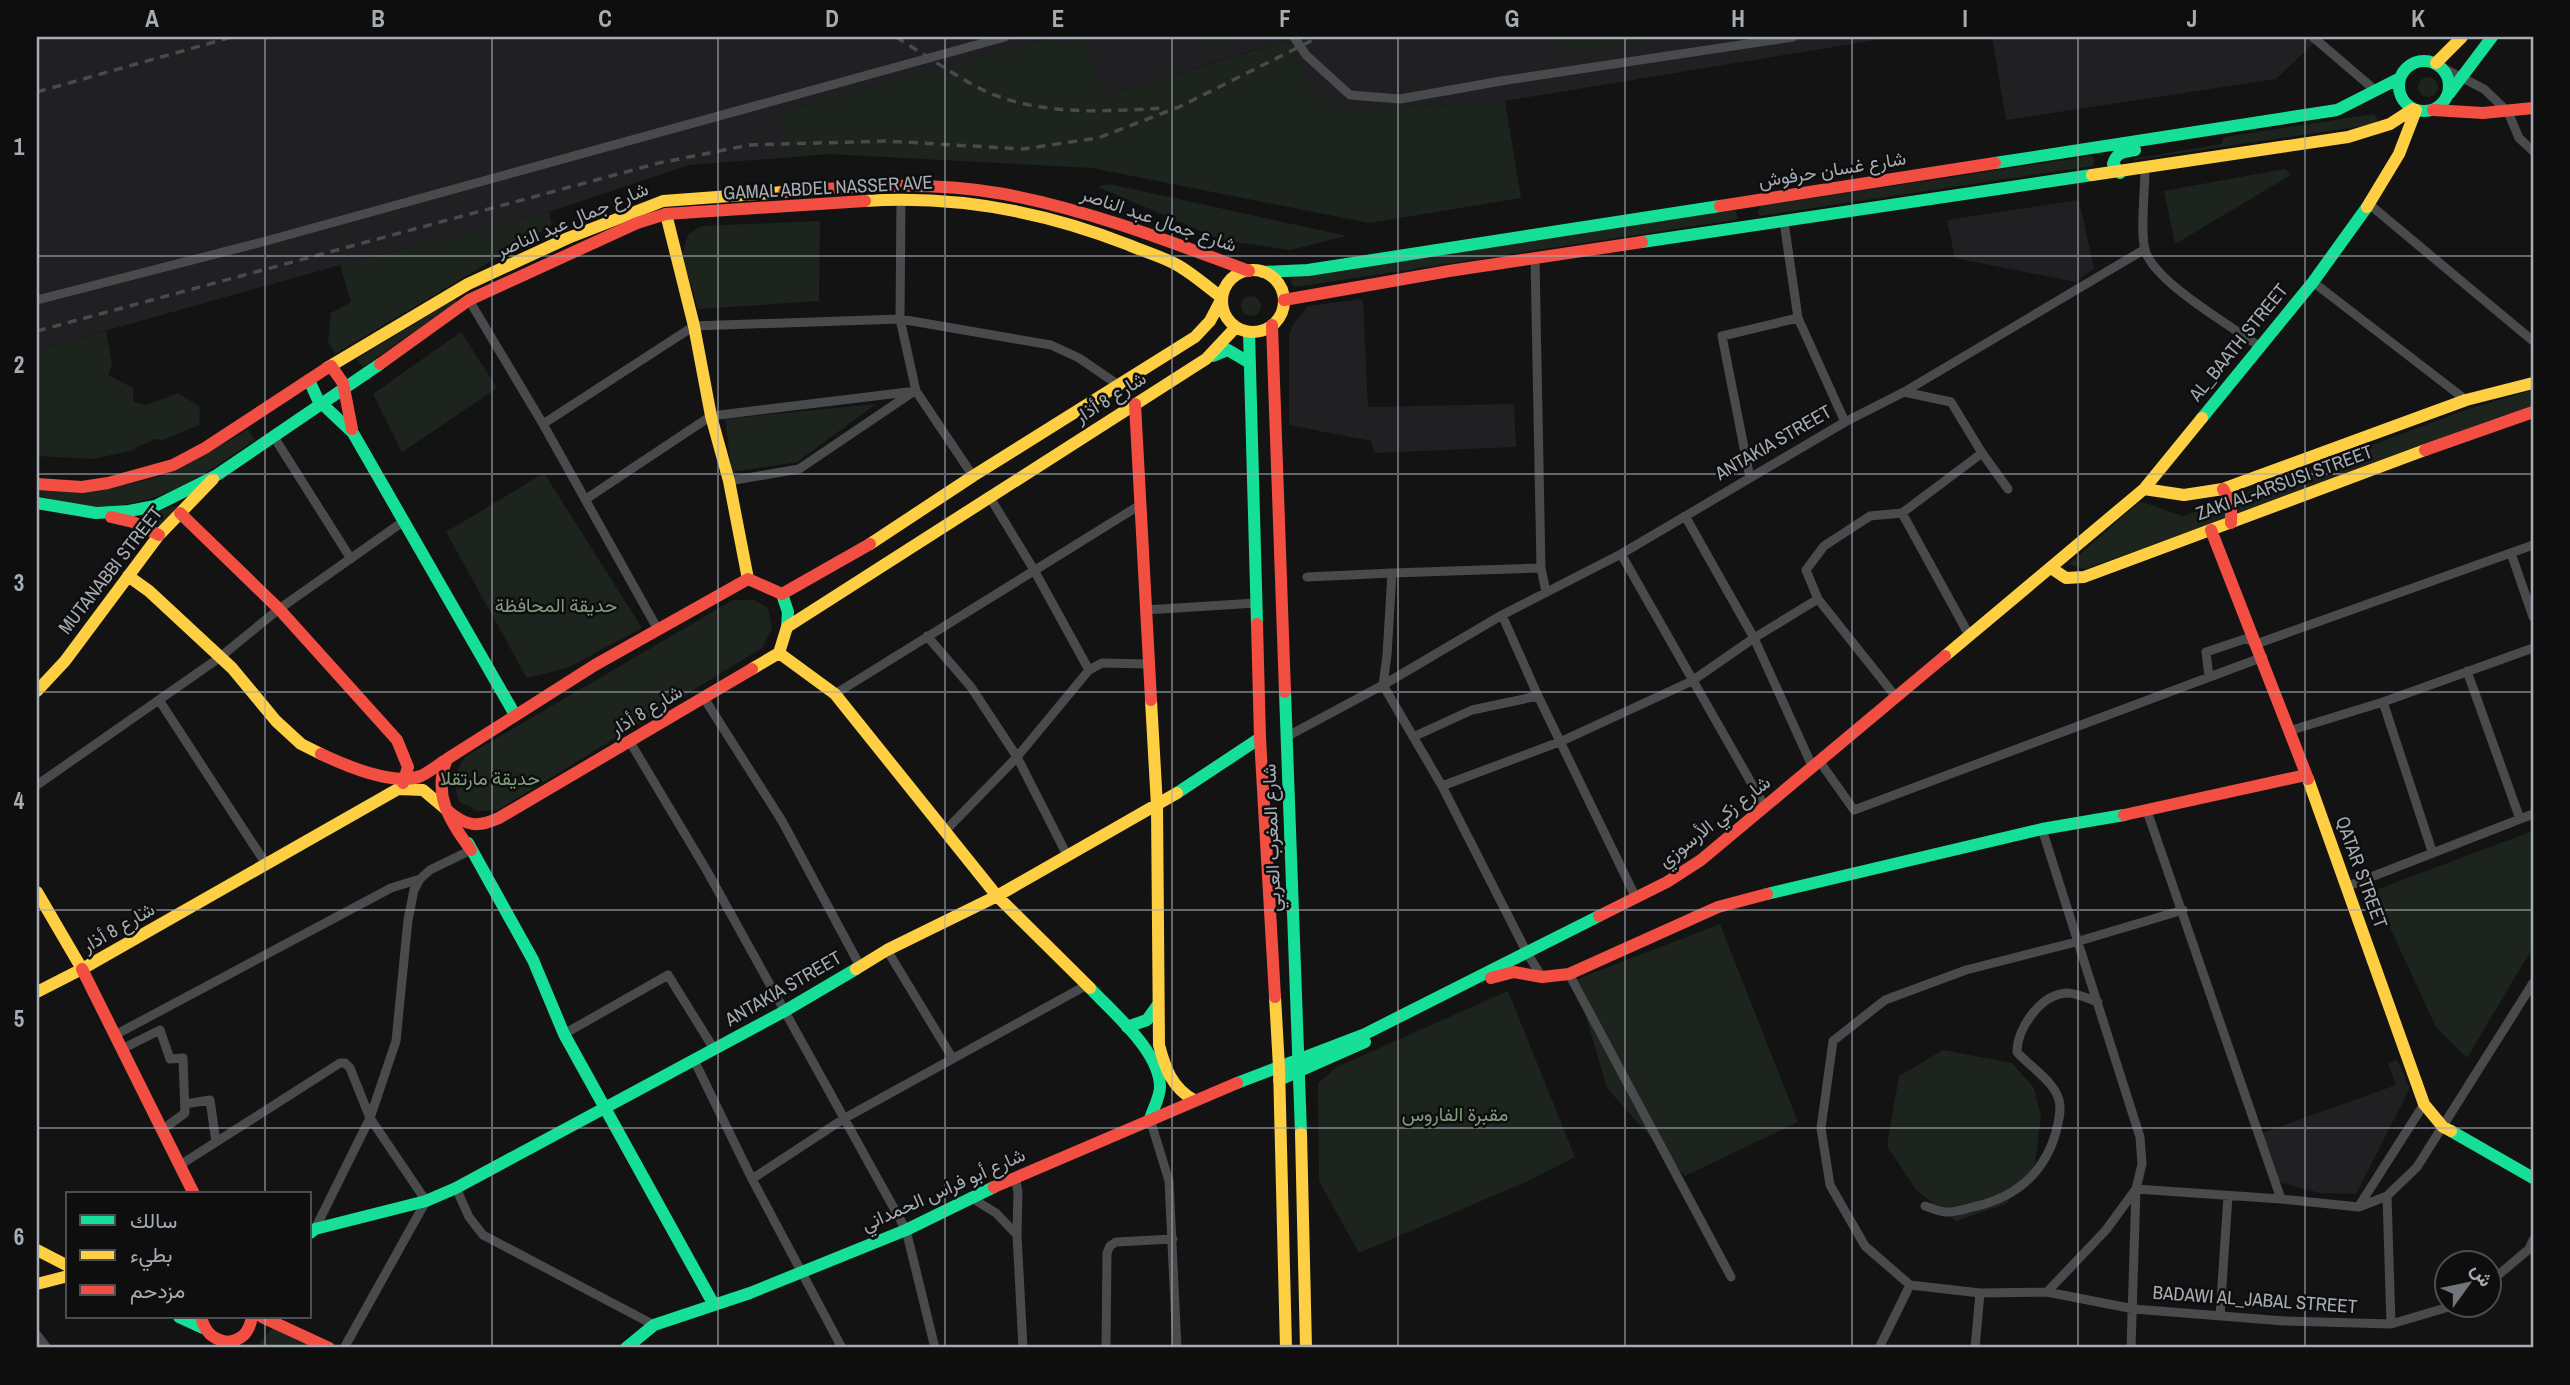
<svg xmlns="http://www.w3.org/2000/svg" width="2570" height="1385" font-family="'Archivo Narrow',Vazirmatn,sans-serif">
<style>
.built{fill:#202022}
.green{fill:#1d241e}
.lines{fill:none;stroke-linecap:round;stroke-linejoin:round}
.street{stroke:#484a4c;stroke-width:9}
.fast{stroke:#16e098;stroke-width:12}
.slow{stroke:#ffcf43;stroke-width:12}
.jam{stroke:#f24e42;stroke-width:12}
.rail{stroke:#484a4c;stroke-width:3.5;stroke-dasharray:9 7;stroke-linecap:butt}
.grid{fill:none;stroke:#a5acb4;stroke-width:2;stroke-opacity:0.55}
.labels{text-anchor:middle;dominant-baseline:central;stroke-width:5;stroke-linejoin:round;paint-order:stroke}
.street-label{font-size:19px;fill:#a5acb4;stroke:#0e0e0f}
.park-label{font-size:19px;fill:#809e7d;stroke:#0e0e0f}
.neatline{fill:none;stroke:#a5acb4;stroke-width:2.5}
.grid-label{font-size:23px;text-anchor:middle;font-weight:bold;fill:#a5acb4}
</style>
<rect width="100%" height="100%" fill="#131314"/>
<!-- built -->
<path class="built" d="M37,37H1894L1505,101L1343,111L1315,89L1299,66L1286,40L1103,97L1083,38L1055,45L1052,37L779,112L795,157L689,165L549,212L340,265L37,350Z
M1992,37H2318L2319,38L2276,79L2006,120Z
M2079,200L2094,268L2076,282L1955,258L1947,220Z
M1363,299L1368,407L1514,404L1516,447L1374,453L1371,441L1289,425V335L1293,325L1308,306Z
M2397,1059L2410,1088L2356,1194L2320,1193L2279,1182L2262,1133L2396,1085L2388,1064Z"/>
<!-- green -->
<path class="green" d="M1052,37L1055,45L1083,37L1103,97L1287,40L1299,66L1315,89L1343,111L1505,101L1521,198L1369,223L1092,168L828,154L795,157L779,112Z
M1203,37H1242L1206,47Z
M1559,37H1670L1577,52C1568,50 1561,47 1559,37Z
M2418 87a10 10 0 1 1 20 0a10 10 0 1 1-20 0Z
M2374,114L2378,120L2375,124L2136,160L2133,159L2221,144L2224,137Z
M2091,156L2095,160L2093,166L1760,216L1758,212L1760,206Z
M2285,169L2291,175L2175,244L2164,191Z
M1109,184L1347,236L1290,250L1222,240L1098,187Z
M1735,210L1738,218L1734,220L1296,287L1291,285L1292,277Z
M549,212L552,225L335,354L328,342L331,313L351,302L340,265Z
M820,221L819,301L698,309L682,256L688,235L701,226Z
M1241 306a10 10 0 1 1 20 0a10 10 0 1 1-20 0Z
M455,299L457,302L363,367L357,359Z
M106,331L112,364L108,375L133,388V402L147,405L178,393L200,407L199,425L163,440L154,439L130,451L93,459L37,456V350Z
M461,332L497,388L402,452L373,394Z
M2533,390V408L2085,569L2069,564L2139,502C2155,504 2168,513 2184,516L2465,410Z
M876,404L797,462L732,472L725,419Z
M248,429L255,440C195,480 151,514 74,505C62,503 49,498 37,495V491C66,489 95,489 124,485C169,479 209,453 248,429Z
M544,473L642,628L567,668L527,678L446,532Z
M178,505L161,527L140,517Z
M733,600H754L768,608L772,629L762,648L498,810L478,811L458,801C454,782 453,773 466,756Z
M2530,832L2533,839V947L2467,1058L2436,1027L2373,891Z
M1720,924L1798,1122L1685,1176L1607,1088L1575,980Z
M1508,991L1575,1157L1530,1180L1359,1253L1319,1181L1318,1083L1337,1067Z
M1943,1050L2012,1063L2034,1088L2041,1116L2035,1164L2006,1204L1956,1221L1917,1191L1887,1146L1899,1076Z
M273,1328L313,1348H262L260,1342Z"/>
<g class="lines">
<!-- street -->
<path class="street" d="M1294,37L1306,55L1350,95L1400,99L1501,81L1793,37
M2313,37L2376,91
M2441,67L2484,89L2508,112L2519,138L2533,151
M2145,169C2145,190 2140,232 2145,250C2154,282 2231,326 2259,346
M901,199L900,319L916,391L973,476
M2369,204L2533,341
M1784,222L1798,318L1845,422
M1535,259L1541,568L1546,592
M2313,282L2466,400
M37,300L266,241L1005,37
M469,300L543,424L657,628
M1904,392L1951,402L1982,453L2008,489
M543,424L694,326L900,319L1051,345L1079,358L1120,386
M274,437L351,559
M1750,478L1722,336L1798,318
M729,481L799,469L913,392
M989,496L1034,570L1089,670
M586,499L711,416L916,391
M1902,513L1969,635
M1685,516L1754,638L1813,768
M2511,553L2533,617
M1621,554L1765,807
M1392,573L1541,568
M1307,577L1392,573L1387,655L1383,685L1442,786L1527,953L1542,977
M1818,599L1896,697
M1145,610L1256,603
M1502,615L1538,696L1636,898
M927,636L971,687L1017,757L1067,855
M2467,671L2520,819
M2209,677L2206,652L2245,639L2259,643L2533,545
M835,694L1140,505
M704,698L782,821L860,966
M159,700L266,864
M2383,702L2432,851
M2289,731L2383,702L2533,648
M1286,737L1383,685L1502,615L1621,554L1845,422L1904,392L2145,249
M1413,737L1472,710L1538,696
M630,742L707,871L906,1230L935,1348
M1820,762L1854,810L2263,657
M37,785L219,658L279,609L404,521
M1442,786L1562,741L1692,681L1754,638L1818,599L1806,570L1824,546L1870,516L1902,513L1982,453
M2147,811L2281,1199
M2042,829L2140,1137L2142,1164L2136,1189L2131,1348
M946,830L1017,757L1089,670L1102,663L1148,664
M2348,886L2533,814
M2183,910L2076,942L1966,970L1885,1000L1833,1041L1821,1128L1830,1185L1865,1246L1910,1285L1980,1293L2047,1292L2106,1230L2136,1189L2281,1199L2359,1207L2387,1196L2417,1167L2533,983
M887,950L953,1059
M1569,974L1731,1277
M564,1034L668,975L714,1049
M115,1035L391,888L420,879
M122,1049L160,1030L170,1059L183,1058L185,1113L163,1129
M694,1060L752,1179L842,1348
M185,1104L210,1100L216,1142
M1150,1119L1169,1181L1177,1348
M180,1165L340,1063H345L350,1068L370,1118L426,1201L344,1348
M1015,1177L1018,1192L1017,1235L1023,1348
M752,1179L845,1118L1087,985
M456,1188L469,1217L483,1235L654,1325
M2387,1196L2391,1324
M970,1197L996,1213L1017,1235
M1925,1206C1932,1208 1940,1212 1946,1212C1954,1213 1965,1209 1973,1207C2014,1198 2044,1174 2056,1132C2058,1122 2062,1111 2059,1100C2054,1081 2030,1067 2017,1052C2017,1028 2041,994 2067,993C2077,993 2089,999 2098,1002
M2359,1206L2424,1104
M315,1229L370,1118L396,1041L408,920L414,890L420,879L430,870L471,850
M2490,1282L2529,1249L2533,1240
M2047,1292L2134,1309L2284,1321L2391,1324L2459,1304
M2220,1315L2228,1196
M37,1335L47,1348
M1106,1348L1107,1253L1110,1246L1116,1242L1173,1239
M1879,1348L1910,1285
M1975,1348L1980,1293"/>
<!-- fast -->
<path class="fast" d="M2399 86a25 25 0 1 1 50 0a25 25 0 1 1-50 0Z
M2449,94L2492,37
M1995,163L2337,110L2400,78
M2120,173L2113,164C2116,152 2124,152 2135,150
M1642,242L2092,175
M1263,272L1308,270L1720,206
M1249,332L1257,624
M1213,356L1228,350L1250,363
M309,380L318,400L353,433L514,713
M2202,418L2313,282L2367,207
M37,503L96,513L129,511L155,506L217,475L380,364
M782,594L788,612L787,627
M1285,692L1301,1133
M1177,793L1260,738
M468,843L533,960L564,1034L714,1305
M1767,894L2042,829L2124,815
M1090,988C1113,1013 1160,1051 1160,1087C1160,1097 1153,1109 1150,1119
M1127,1027L1147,1020L1157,1006
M1279,1080L1365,1042
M1237,1083L1365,1034L1599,916
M2451,1131L2533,1178
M310,1233L315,1229L426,1201L456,1188L783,1012L856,969
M179,1317L203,1328
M626,1348L654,1325L750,1293L906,1230L994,1187"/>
<!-- slow -->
<path class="slow" d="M2436,63L2462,37
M2092,175L2348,137L2390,124L2413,109
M865,201C957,195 1043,211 1129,245C1145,252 1164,257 1179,266C1194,275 1208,287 1222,298
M2367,207L2399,154L2416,110
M666,214L694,326L711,416L729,481L748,579
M1222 301a31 31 0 1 1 62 0a31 31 0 1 1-62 0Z
M327,368L468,284L568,238L663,201L784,192
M2144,489L2184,495L2223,489L2466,400L2533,383
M870,544L973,476L1195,337L1210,321L1222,298
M2051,568L2066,578L2084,577L2425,450
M128,576L149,591L232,668L276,721L301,744L321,754
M779,653L835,694L997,896L1090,988
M1945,656L2144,489L2202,418
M752,669L779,653L787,627L1206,359L1236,327
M37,691L65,661L159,535L213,479
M1151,700L1157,806L1159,1045C1165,1068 1172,1088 1194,1100
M2308,779L2424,1104L2443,1127L2451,1131
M37,892L82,969
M856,969L887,950L997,896L1177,793
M37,992L82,969L398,789L423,790L448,811
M1275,997L1279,1067L1286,1348
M1301,1133L1306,1348
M37,1250L68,1266
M37,1284L68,1276"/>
<!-- jam -->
<path class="jam" d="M2433,110L2483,113L2533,108
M784,192C857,186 932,181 1004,194C1089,210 1168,241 1249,271
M1720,206L1995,163
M1284,300L1449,271L1642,242
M1272,325L1285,692
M380,364L469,300L637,223L666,214L865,201
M331,366L343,383L352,429
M1135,404L1151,700
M2425,450L2533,412
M37,484L82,487L108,483L173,465L205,448L327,368
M2223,489L2231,505V523
M180,513L279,609L397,740L408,767L403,783
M111,517L133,522L159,535
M2211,530L2308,779
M1257,624L1260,738L1275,997
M321,754C346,766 394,786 421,776C429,772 437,766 444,761
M448,811C466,826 477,828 499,818L752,669
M2124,815L2306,775
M471,850C450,822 432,794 447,759L595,665L748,579L782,594L870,544
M1599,916L1667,882L1701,860L1945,656
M82,969L194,1194
M1491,978L1514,972L1542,977L1569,974L1718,907L1767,894
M994,1187L1237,1083
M201,1317C205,1332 212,1339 227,1342C243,1340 249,1332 252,1317
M262,1317L329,1348"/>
<!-- rail -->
<path class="rail" d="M896,37C922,53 948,71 975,86C1031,116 1100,112 1162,108
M37,92L232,37
M37,331L659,163L749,145L886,141L1023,149L1098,138L1179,107L1319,37"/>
</g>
<!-- grid -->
<path class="grid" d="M265,37V1194M492,37V1348M718,37V1348M945,37V1348M1172,37V1348M1398,37V1348M1625,37V1348M1852,37V1348M2078,37V1348M2305,37V1348M37,256H2533M37,474H2533M37,692H2533M37,910H2533M37,1128H2533M265,1317V1348"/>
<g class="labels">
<!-- street labels -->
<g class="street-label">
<text transform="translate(1832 169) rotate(-9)">شارع غسان حرفوش</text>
<text transform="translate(828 187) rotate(-3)">GAMAL ABDEL NASSER AVE</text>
<text transform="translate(572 219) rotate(-23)">شارع جمال عبد الناصر</text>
<text transform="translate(1159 219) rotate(19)">شارع جمال عبد الناصر</text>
<text transform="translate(2238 342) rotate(-51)">AL_BAATH STREET</text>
<text transform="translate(1110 397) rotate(-32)">شارع 8 أذار</text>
<text transform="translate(1773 442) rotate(-30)">ANTAKIA STREET</text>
<text transform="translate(2284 482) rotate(-20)">ZAKI AL-ARSUSI STREET</text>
<text transform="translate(110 570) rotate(-52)">MUTANABBI STREET</text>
<text transform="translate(646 710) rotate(-31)">شارع 8 أذار</text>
<text transform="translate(1714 821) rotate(-38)">شارع زكي الأرسوزي</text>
<text transform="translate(1271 838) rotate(-92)">شارع المغرب العربي</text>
<text transform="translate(2362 872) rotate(70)">QATAR STREET</text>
<text transform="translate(118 927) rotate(-30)">شارع 8 أذار</text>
<text transform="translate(783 988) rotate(-30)">ANTAKIA STREET</text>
<text transform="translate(943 1189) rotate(-24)">شارع أبو فراس الحمداني</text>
<text transform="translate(2255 1299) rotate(4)">BADAWI AL_JABAL STREET</text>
</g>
<!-- park labels -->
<g class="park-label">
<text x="556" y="605">حديقة المحافظة</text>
<text x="490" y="778">حديقة مارتقلا</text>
<text x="1455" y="1114">مقبرة الفاروس</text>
</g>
</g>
<!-- border -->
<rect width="2570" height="1385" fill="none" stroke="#0e0e0f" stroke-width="77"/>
<!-- legend -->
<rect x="66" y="1192" width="245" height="126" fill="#0e0e0f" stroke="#4a4d51" stroke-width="2"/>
<rect x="80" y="1215" width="35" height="10" fill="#16e098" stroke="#4a4d51" stroke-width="2"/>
<text x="130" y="1228" font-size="21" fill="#a5acb4">سالك</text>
<rect x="80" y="1250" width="35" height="10" fill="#ffcf43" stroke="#4a4d51" stroke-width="2"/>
<text x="130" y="1262" font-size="21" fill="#a5acb4">بطيء</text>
<rect x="80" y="1285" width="35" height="10" fill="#f24e42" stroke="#4a4d51" stroke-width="2"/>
<text x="130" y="1298" font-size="21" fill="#a5acb4">مزدحم</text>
<!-- north arrow -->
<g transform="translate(2468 1284) rotate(57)"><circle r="33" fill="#0e0e0f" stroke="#4a4d51" stroke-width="2"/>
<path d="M0-5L12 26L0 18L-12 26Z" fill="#72767c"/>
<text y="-10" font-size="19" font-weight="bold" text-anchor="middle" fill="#a5acb4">ش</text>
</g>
<rect x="38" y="38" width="2494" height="1308" class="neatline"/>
<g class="grid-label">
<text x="152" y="27">A</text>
<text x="378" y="27">B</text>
<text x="605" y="27">C</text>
<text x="832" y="27">D</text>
<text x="1058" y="27">E</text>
<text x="1285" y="27">F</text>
<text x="1512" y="27">G</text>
<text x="1738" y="27">H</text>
<text x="1965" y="27">I</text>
<text x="2192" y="27">J</text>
<text x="2418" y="27">K</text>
<text x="19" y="155">1</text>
<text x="19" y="373">2</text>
<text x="19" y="591">3</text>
<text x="19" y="809">4</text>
<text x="19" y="1027">5</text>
<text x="19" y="1245">6</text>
</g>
</svg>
